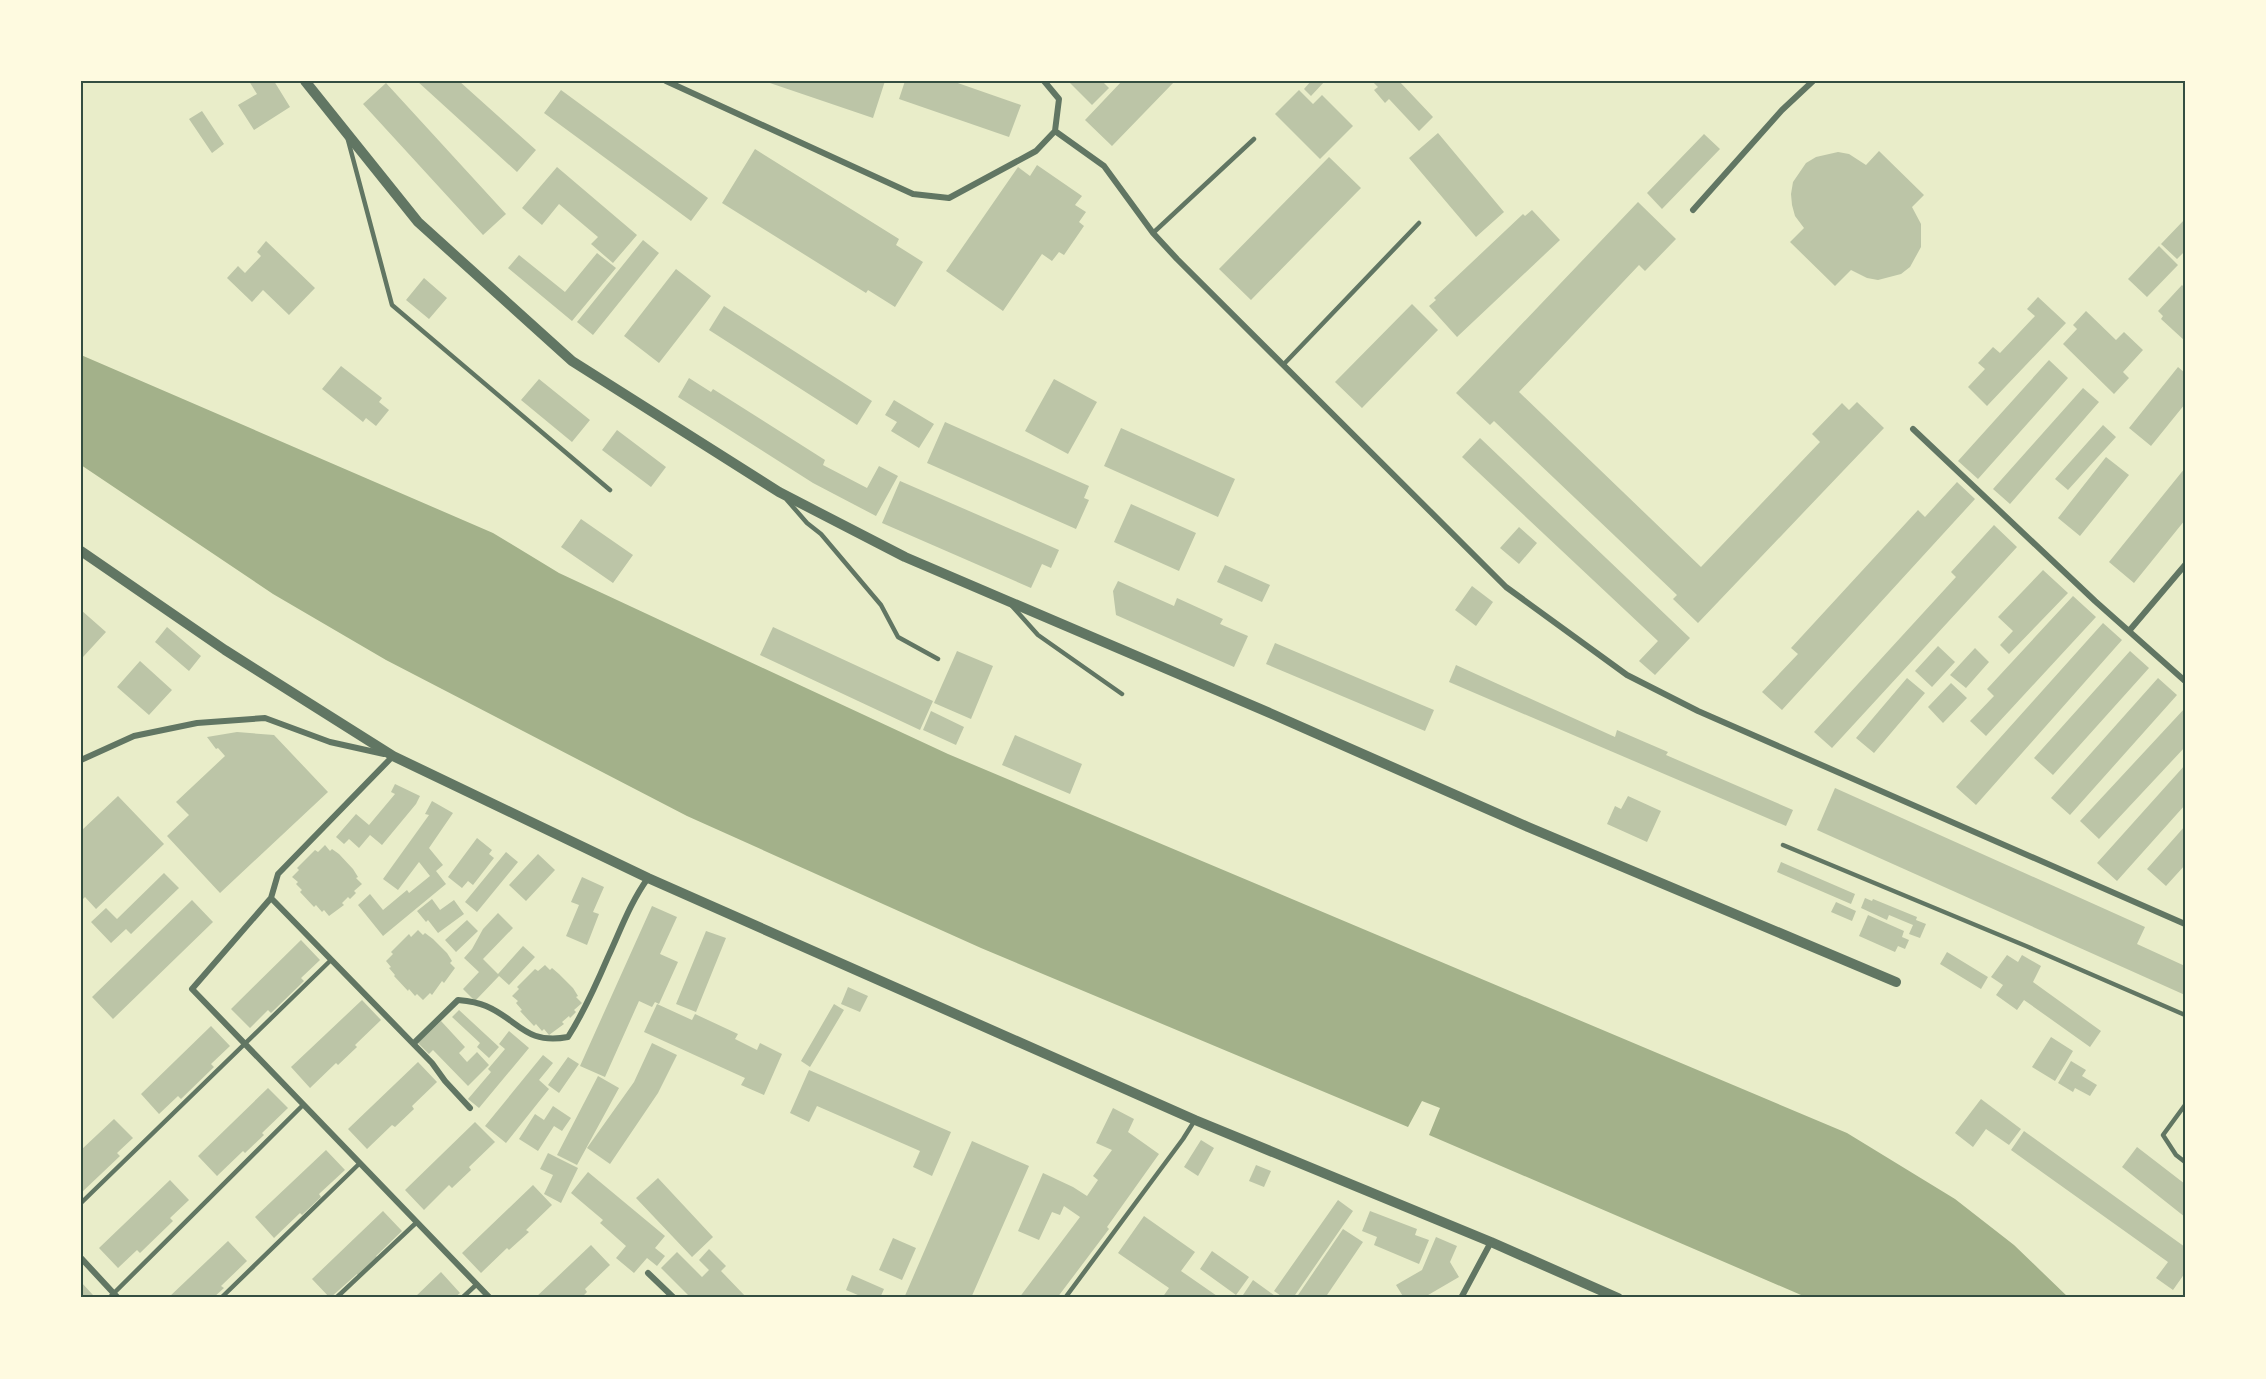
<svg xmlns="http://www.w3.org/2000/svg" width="2266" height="1379" font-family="Karla,sans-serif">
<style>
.water{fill:#a3b18a}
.building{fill:#bcc5a7}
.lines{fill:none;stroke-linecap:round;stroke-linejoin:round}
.service{stroke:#617663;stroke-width:4.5}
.minor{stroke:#617663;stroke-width:6}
.tertiary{stroke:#617663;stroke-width:10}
.neatline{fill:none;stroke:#344e41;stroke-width:2}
</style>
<rect width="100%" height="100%" fill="#e9edc9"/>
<!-- water -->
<path class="water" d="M81,355L493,533L559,573L948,754L1847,1133L1955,1199L2014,1245L2069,1298H1808L1429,1135L1440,1108L1422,1101L1408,1127L981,948L687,816L386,660L273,594L81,465Z"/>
<!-- building -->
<path class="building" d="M249,81H274L290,107L254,130L238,105L257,94Z
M417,81H459L536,150L517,172Z
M764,81H885L873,118Z
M905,81H952L1021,105L1009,137L899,99Z
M1068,81H1102L1109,88L1092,105Z
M1122,81H1175L1112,146L1085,120Z
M1311,81H1325L1311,96L1304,89Z
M1372,81H1399L1433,117L1419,131L1389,99L1385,103L1374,90L1378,87Z
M386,83L506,214L483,235L363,104Z
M561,90L708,198L691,221L544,113Z
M1299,90L1313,104L1322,95L1353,126L1320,159L1275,114Z
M202,111L224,144L212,153L189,119Z
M1438,133L1504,212L1476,237L1409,158Z
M1704,134L1720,149L1662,209L1647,193Z
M755,149L899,239L896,245L923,262L895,307L868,290L866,293L722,203Z
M1879,151L1924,195L1912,207L1921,224V247L1910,267L1901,274L1878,280L1867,278L1851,270L1835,286L1790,242L1804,228L1795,216L1792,205L1791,194L1793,182L1806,163L1816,157L1838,152L1849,154L1866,165Z
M1329,157L1361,188L1251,300L1219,269Z
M1037,165L1082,196L1075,205L1086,212L1079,222L1084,226L1064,255L1059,252L1052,261L1042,254L1003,311L946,271L1018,167L1030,176Z
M557,167L637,235L613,263L591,244L598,237L559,204L542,225L522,208Z
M1638,202L1676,239L1645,271L1639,265L1519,392L1701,567L1820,442L1812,434L1842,403L1849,410L1857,402L1884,428L1698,623L1673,599L1677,595L1494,421L1490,425L1456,393Z
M1532,210L1560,240L1457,337L1429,306L1436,300L1434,298L1523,214L1525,216Z
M2185,219V251L2177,259L2161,244Z
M643,240L659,253L593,335L577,322Z
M266,241L315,288L289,315L263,290L252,302L227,278L238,266L245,273L261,256L257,252Z
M2159,246L2178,265L2147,297L2128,279Z
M597,253L616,268L572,321L508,268L519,255L565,292Z
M676,269L711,296L659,363L624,336Z
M424,278L447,298L429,319L406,300Z
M2182,285L2185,288V341L2161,319L2163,316L2158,311Z
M2038,297L2066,323L1987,406L1968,387L1985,369L1978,363L1993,347L2000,353L2035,316L2027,309Z
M1412,304L1438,330L1362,408L1335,382Z
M724,306L872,401L857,425L709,330Z
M2086,311L2116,340L2124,332L2143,350L2123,372L2129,378L2114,394L2063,344L2077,329L2073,325Z
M2049,360L2068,378L1978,479L1958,461Z
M341,366L382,398L379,402L389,410L376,426L366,418L363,422L322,389Z
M2178,367L2185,373V404L2151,446L2129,428Z
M689,378L711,392L713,389L825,460L823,465L867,488L879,466L898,476L876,516L813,483L678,397Z
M539,379L590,420L572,442L521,400Z
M1054,379L1097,402L1068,454L1025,431Z
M2083,388L2099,402L2010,504L1993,489Z
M894,400L934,424L919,448L891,431L897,422L885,415Z
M945,422L1089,486L1084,498L1089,500L1076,529L927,463Z
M2103,425L2116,437L2068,490L2055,479Z
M1121,428L1235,479L1218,517L1104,466Z
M617,430L666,467L651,487L602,450Z
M1480,438L1690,638L1655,675L1639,661L1658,641L1462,457Z
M2106,457L2129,475L2080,536L2058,518Z
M2185,468V520L2134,583L2109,562Z
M900,481L1059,550L1051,568L1042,564L1031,588L882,523Z
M1957,482L1975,499L1782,710L1762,692L1798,654L1791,648L1918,510L1925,517Z
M1131,504L1196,533L1179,571L1114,542Z
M581,519L633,555L613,583L561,547Z
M1994,525L2017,547L1832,748L1814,732L1956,577L1951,572Z
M1519,527L1537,543L1519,564L1500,548Z
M1225,565L1270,585L1262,602L1217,582Z
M2043,570L2068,593L2009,654L2000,645L2013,631L1998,617Z
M1118,581L1174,606L1177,598L1223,619L1220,624L1248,636L1234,667L1116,615L1113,591Z
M1472,586L1493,602L1476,626L1455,610Z
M2073,596L2096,617L1986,736L1970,721L1994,696L1987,689Z
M81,610L106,632L83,657L81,656Z
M2103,623L2122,640L1976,805L1956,787Z
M167,627L201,656L189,671L155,642Z
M773,627L933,701L920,730L760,655Z
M1275,643L1434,710L1425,731L1266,664Z
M1938,646L1955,662L1932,687L1915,671Z
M1975,648L1989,662L1966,688L1950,675Z
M957,651L993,666L971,719L934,703Z
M2130,651L2149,668L2053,775L2034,758Z
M140,661L172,690L149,715L117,687Z
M1456,665L1615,737L1617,730L1668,752L1666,755L1793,810L1786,826L1449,682Z
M1907,678L1925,693L1874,753L1856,738Z
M2158,678L2177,695L2070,815L2051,798Z
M1951,683L1967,698L1943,723L1928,707Z
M2185,708V747L2099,839L2080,821Z
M931,711L964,727L956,745L923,730Z
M237,732L274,735L328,792L220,893L167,836L189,815L176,802L225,756L218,748L216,749L207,737Z
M1015,735L1082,764L1070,794L1002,765Z
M2185,765V805L2117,881L2097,863Z
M395,784L420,796L416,804L382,845L370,835L359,848L349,839L344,844L336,837L356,814L369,825L395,794L391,792Z
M1835,788L2145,927L2137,944L2185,966V995L1817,830Z
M118,796L164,844L96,909L85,897L81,901V831Z
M1628,796L1661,811L1647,842L1607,824L1615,806L1621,809Z
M432,801L453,813L429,848L443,865L436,871L446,884L383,936L358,905L370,894L383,910L407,890L409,893L430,876L419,862L398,890L383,879L429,815L425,814Z
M2185,826V865L2166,886L2147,869Z
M477,838L492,850L489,854L494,858L473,885L468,881L462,888L448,877Z
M325,845L330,851L332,849L339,854L353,869L358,877L356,878L362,884L354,891L356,893L350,899L348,897L342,903L344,905L329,916L324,910L322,912L316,905L314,907L300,892L302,890L296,884L298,882L292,877L299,870L297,868L315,850L318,852Z
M506,852L518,862L477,912L465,902Z
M538,854L555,870L526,901L509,885Z
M1781,862L1855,894L1851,904L1777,872Z
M164,873L179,888L131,934L126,929L111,943L91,922L106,908L117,919Z
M582,877L604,887L593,912L599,914L587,945L566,936L579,905L571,902Z
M1865,898L1872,901L1873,899L1917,917L1916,920L1926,924L1920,938L1909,934L1913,925L1889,915L1887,920L1861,908Z
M432,899L440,910L454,900L464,914L438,933L428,920L426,922L417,911Z
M192,900L213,922L113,1019L92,997Z
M1836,902L1856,911L1852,921L1831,912Z
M652,906L677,917L660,954L678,962L659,1004L655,1002L652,1007L639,1001L605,1077L580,1066Z
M498,913L513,928L483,959L498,974L523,946L535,957L509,985L499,976L475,1001L463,989L479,972L464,958L472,949L483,929Z
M1868,915L1904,931L1902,937L1909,940L1905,949L1898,946L1895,952L1859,936Z
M467,920L478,931L456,952L445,940Z
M418,930L423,935L425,933L433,939L447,953L452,961L450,963L455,968L444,983L442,981L432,995L430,993L423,1000L417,994L415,996L409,989L408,991L394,976L395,975L389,968L391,967L386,961L393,954L391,952L409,934L411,937Z
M706,931L726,938L696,1012L676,1004Z
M301,940L320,960L301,978L304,981L271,1013L268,1010L250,1028L231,1009Z
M1947,952L1988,977L1981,989L1940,964Z
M2007,955L2018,962L2022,955L2041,966L2033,982L2101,1031L2090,1047L2024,1000L2017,1010L1996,995L2003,985L1991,977Z
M545,965L550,970L552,968L559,974L573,988L578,996L576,997L582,1003L574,1010L576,1012L570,1018L569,1016L562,1022L564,1024L549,1035L544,1029L542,1031L536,1024L534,1026L520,1011L522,1010L516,1003L518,1001L512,996L519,989L517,987L535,969L538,971Z
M848,987L868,996L860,1012L841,1004Z
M362,1000L381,1020L355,1045L357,1047L338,1065L336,1063L310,1088L291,1067Z
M657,1004L692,1020L695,1014L738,1034L735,1039L757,1050L760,1043L782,1054L764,1095L741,1085L745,1078L644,1032Z
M834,1004L844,1010L810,1067L801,1061Z
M459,1010L499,1047L489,1058L477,1047L480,1043L452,1017Z
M441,1021L465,1047L459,1053L467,1062L477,1052L489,1065L468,1086L433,1050L429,1054L418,1043Z
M211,1026L230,1046L211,1064L214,1067L181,1099L178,1096L159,1114L141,1094Z
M509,1031L529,1048L479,1108L468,1099L491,1072L488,1069L505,1049L499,1044Z
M2051,1037L2073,1051L2055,1081L2032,1067Z
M652,1043L677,1055L658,1093L610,1164L587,1148L634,1082Z
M543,1055L553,1063L539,1080L549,1089L506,1143L485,1126Z
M568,1057L579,1064L559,1093L548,1085Z
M2071,1061L2086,1070L2082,1076L2097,1085L2090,1096L2075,1088L2073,1092L2058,1083Z
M418,1062L437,1082L412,1106L414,1109L395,1127L392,1125L367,1149L348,1129Z
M809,1070L951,1132L932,1176L913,1167L920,1151L817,1106L809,1122L790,1113Z
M598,1076L619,1088L577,1165L557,1155Z
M268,1088L288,1108L262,1133L264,1135L245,1153L243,1151L217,1176L198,1156Z
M1981,1099L2021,1129L2009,1145L1986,1129L1973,1147L1955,1133Z
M553,1106L571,1118L562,1131L554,1126L538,1151L519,1139L535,1114L544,1120Z
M1113,1108L1134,1119L1128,1132L1159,1154L1107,1227L1109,1229L1057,1298H1019L1080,1217L1064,1206L1060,1215L1052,1212L1039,1240L1018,1231L1043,1173L1073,1187L1087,1196L1098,1180L1093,1176L1112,1150L1096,1143Z
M114,1119L133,1138L117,1153L120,1156L81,1193V1150Z
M475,1122L495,1142L469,1167L471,1170L452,1188L449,1185L424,1210L405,1190Z
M2024,1131L2185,1247V1273L2173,1290L2156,1278L2168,1262L2011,1150Z
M1201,1140L1214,1148L1198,1176L1184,1167Z
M972,1141L1029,1166L971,1298H904Z
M2137,1147L2185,1184V1217L2122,1167Z
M326,1150L345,1170L319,1194L321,1197L302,1215L300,1213L274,1238L255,1217Z
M548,1153L578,1168L561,1203L544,1194L553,1175L540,1169Z
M1256,1165L1271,1171L1264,1187L1249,1181Z
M588,1172L665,1236L655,1248L665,1256L657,1266L647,1258L634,1273L616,1258L626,1246L600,1223L603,1220L571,1193Z
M658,1178L713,1237L692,1257L636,1198Z
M170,1180L189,1200L170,1218L173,1221L140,1253L137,1250L118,1268L99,1248Z
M533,1185L552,1205L526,1230L529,1232L509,1250L507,1248L481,1273L462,1253Z
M1338,1200L1353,1211L1293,1298H1284L1274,1291Z
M383,1211L402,1231L376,1256L378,1258L359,1277L357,1274L330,1298L312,1279Z
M1370,1211L1417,1229L1415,1235L1429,1240L1419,1264L1374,1245L1377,1237L1362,1231Z
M1144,1216L1195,1252L1181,1271L1220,1298H1162L1169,1288L1118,1253Z
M1343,1229L1363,1242L1325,1298H1296Z
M1436,1237L1457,1246L1450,1262L1459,1277L1423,1298H1404L1396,1285L1422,1270Z
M893,1238L916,1248L902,1280L879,1270Z
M228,1241L247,1261L221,1286L224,1288L213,1298H168Z
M591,1245L610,1265L585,1289L587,1292L581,1298H535Z
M709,1249L726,1266L721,1271L747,1298H691L661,1268L677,1252L702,1277L709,1270L699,1260Z
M1212,1251L1249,1277L1236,1295L1200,1269Z
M441,1272L460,1293L454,1298H414Z
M852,1275L884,1289L880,1298H865L846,1290Z
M1253,1280L1278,1298H1241Z
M81,1282L93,1295L89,1298H81Z"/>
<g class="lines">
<!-- service -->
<path class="service" d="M348,140L392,305L610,490
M1153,233L1254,139
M1283,365L1419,223
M787,500L807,523L821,534L881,605L898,637L938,659
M1012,606L1038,635L1122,694
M1783,845L2026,946L2185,1015
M2185,1105L2163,1135L2176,1155L2185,1162
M81,1203L331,960
M109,1298L303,1105
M221,1298L360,1163
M336,1298L417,1222
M462,1298L477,1284
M1065,1298L1183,1139L1195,1120"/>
<!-- minor -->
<path class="minor" d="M666,81L913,194L949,198L1036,151L1055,131L1104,166L1153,233L1177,259L1506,587L1627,675L1698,711L2185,924
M1044,81L1059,99L1055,131
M1693,210L1782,110L1813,81
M1913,429L2095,601L2185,681
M2129,631L2185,565
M393,756L278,874L271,898L192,989L490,1298
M81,760L134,736L197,723L265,718L330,742L384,754
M271,898L432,1063L445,1081L470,1108
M414,1043L458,1000C468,1001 477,1002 486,1006C519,1020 525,1045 568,1037C584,1012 596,985 608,957C621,929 630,903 648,878
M81,1258L118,1298
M648,1273L674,1298
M1461,1298L1491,1242"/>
<!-- tertiary -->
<path class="tertiary" d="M305,81L418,222L572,361L779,492L905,557L1272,714L1528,827L1896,982
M81,551L225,650L393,756L648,878L1195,1120L1491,1242L1618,1298"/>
</g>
<!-- border -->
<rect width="2266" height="1379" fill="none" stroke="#fefae0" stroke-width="165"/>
<rect x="82" y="82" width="2102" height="1214" class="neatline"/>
</svg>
